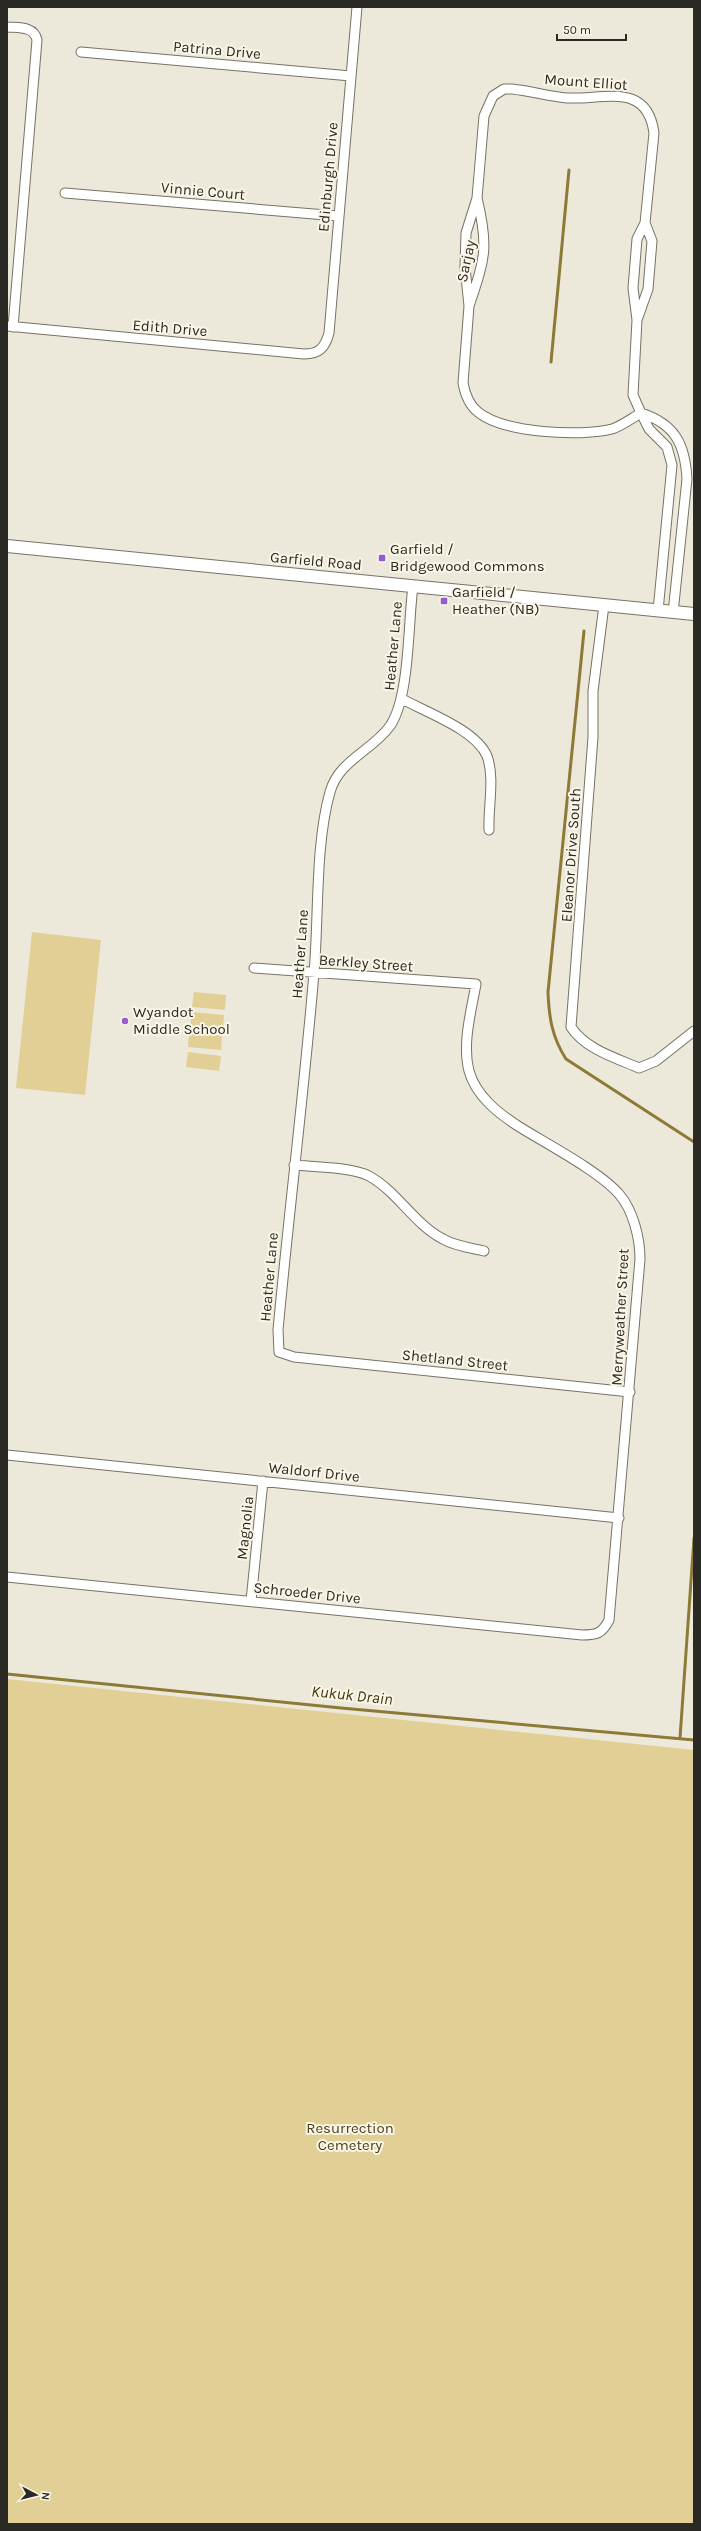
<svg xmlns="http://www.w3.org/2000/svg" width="701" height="2531" font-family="Karla,sans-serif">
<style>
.green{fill:#e1cf96}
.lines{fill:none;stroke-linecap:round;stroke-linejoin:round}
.stream{stroke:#8d7a37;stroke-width:3}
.minor-casing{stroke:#767265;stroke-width:11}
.major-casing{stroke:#767265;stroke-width:14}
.minor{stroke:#fff;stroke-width:9}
.major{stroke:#fff;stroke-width:12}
.poi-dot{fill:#945cd4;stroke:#faf6e7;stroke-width:1.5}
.labels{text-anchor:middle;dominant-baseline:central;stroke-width:4;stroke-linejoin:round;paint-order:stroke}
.street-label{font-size:15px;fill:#2a2923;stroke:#faf6e7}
.poi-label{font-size:15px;fill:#2a2923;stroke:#faf6e7;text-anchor:start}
.park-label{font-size:15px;fill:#4a3e17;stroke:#faf6e7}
.water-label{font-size:16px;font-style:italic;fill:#40340c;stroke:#faf6e7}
</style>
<rect width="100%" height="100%" fill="#ede9da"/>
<!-- green -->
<path class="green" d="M32,932L101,940L85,1095L16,1088Z
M194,992L226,995L225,1010L192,1007Z
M192,1012L224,1015L223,1030L190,1027Z
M189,1032L222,1035L221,1050L188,1047Z
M188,1052L221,1056L219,1071L186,1067Z
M7,1679L694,1750V2524H7Z"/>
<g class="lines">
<!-- stream -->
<path class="stream" d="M551,362L569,170
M584,631L548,992C549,1018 552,1037 566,1059L694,1142
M7,1674L341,1708L694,1740
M680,1738L694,1538"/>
<!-- minor casing -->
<g class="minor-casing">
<path id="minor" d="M7,27C19,28 34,26 37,40L13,327
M81,52L351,76
M65,193L338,216
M477,198C489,248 485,258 469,306L465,267L466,233L477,198L484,116L493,96L504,89H512C530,91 548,96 567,98C603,100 647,81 654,133L645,223
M469,306L463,383C465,394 469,405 478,412C503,433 581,437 612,429C622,426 632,418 641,413L633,395L637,320L633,288L637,239L645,223L652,241L648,289L637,320
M7,326L304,354C319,354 325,348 329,333L357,7
M413,586C408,622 410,697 390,726C372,751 339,760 330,792C315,845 319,917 314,973C304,1092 289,1211 278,1330L279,1352L294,1357L630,1392
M604,605L593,691V737L571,1027C585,1049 616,1058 639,1068L656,1061L694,1031
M658,611L672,465L667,447L649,429L641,413C675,424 685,444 687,479L673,613
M402,699C426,712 476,730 487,756C495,778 488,807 489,830
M294,1165C314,1167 352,1167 369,1176C398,1192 414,1224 443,1239C455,1246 471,1248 484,1251
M7,1455L619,1518
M7,1577L582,1635C596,1635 602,1634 609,1620L640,1259C640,1238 633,1210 619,1194C599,1171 545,1143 518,1126C498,1113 476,1096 469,1071C462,1044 471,1012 476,984L254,968
M251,1601L263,1481"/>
</g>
<!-- major casing -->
<g class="major-casing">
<path id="major" d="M7,546L694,614"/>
</g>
<!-- minor -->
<use href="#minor" class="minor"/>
<!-- major -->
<use href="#major" class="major"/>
</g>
<!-- markers -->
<g class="poi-dot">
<rect x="378" y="554" width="8" height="8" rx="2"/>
<rect x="440" y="597" width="8" height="8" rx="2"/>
<circle cx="125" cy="1021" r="4"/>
</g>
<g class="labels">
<!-- street labels -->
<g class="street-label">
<text transform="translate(217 50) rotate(5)">Patrina Drive</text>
<text transform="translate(586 82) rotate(4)">Mount Elliot</text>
<text transform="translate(328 177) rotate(-85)">Edinburgh Drive</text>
<text transform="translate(203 191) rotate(5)">Vinnie Court</text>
<text transform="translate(466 261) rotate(-78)">Sarjay</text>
<text transform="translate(170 328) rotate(5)">Edith Drive</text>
<text transform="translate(316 561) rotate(5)">Garfield Road</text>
<text transform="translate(393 646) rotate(-85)">Heather Lane</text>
<text transform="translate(571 855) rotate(-86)">Eleanor Drive South</text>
<text transform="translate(300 954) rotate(-86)">Heather Lane</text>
<text transform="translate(366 963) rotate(4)">Berkley Street</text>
<text transform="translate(269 1277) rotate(-85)">Heather Lane</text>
<text transform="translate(620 1317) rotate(-87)">Merryweather Street</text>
<text transform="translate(455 1360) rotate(6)">Shetland Street</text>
<text transform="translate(314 1472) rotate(6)">Waldorf Drive</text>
<text transform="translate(245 1528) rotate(-84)">Magnolia</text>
<text transform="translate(307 1593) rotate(6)">Schroeder Drive</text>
</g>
<!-- poi labels -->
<g class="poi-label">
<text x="390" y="549">Garfield /<tspan x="390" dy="17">Bridgewood Commons</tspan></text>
<text x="452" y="592">Garfield /<tspan x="452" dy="17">Heather (NB)</tspan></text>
<text x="133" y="1012">Wyandot<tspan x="133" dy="17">Middle School</tspan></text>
</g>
<!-- park labels -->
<g class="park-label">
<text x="350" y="2128">Resurrection<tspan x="350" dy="17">Cemetery</tspan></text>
</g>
<!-- water labels -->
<g class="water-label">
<text transform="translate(352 1695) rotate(6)">Kukuk Drain</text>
</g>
</g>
<!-- border -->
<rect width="701" height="2531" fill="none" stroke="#2a2923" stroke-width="16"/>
<!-- north arrow -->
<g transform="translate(36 2495) rotate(97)" stroke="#faf6e7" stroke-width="3" paint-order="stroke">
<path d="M0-3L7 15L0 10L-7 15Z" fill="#2a2923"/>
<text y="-6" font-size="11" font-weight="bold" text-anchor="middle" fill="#2a2923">N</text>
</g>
<!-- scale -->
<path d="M557 34v6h69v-6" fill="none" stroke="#2a2923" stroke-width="2"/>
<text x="563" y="34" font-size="12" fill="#2a2923" stroke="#faf6e7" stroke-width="3" paint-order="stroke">50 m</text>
</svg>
